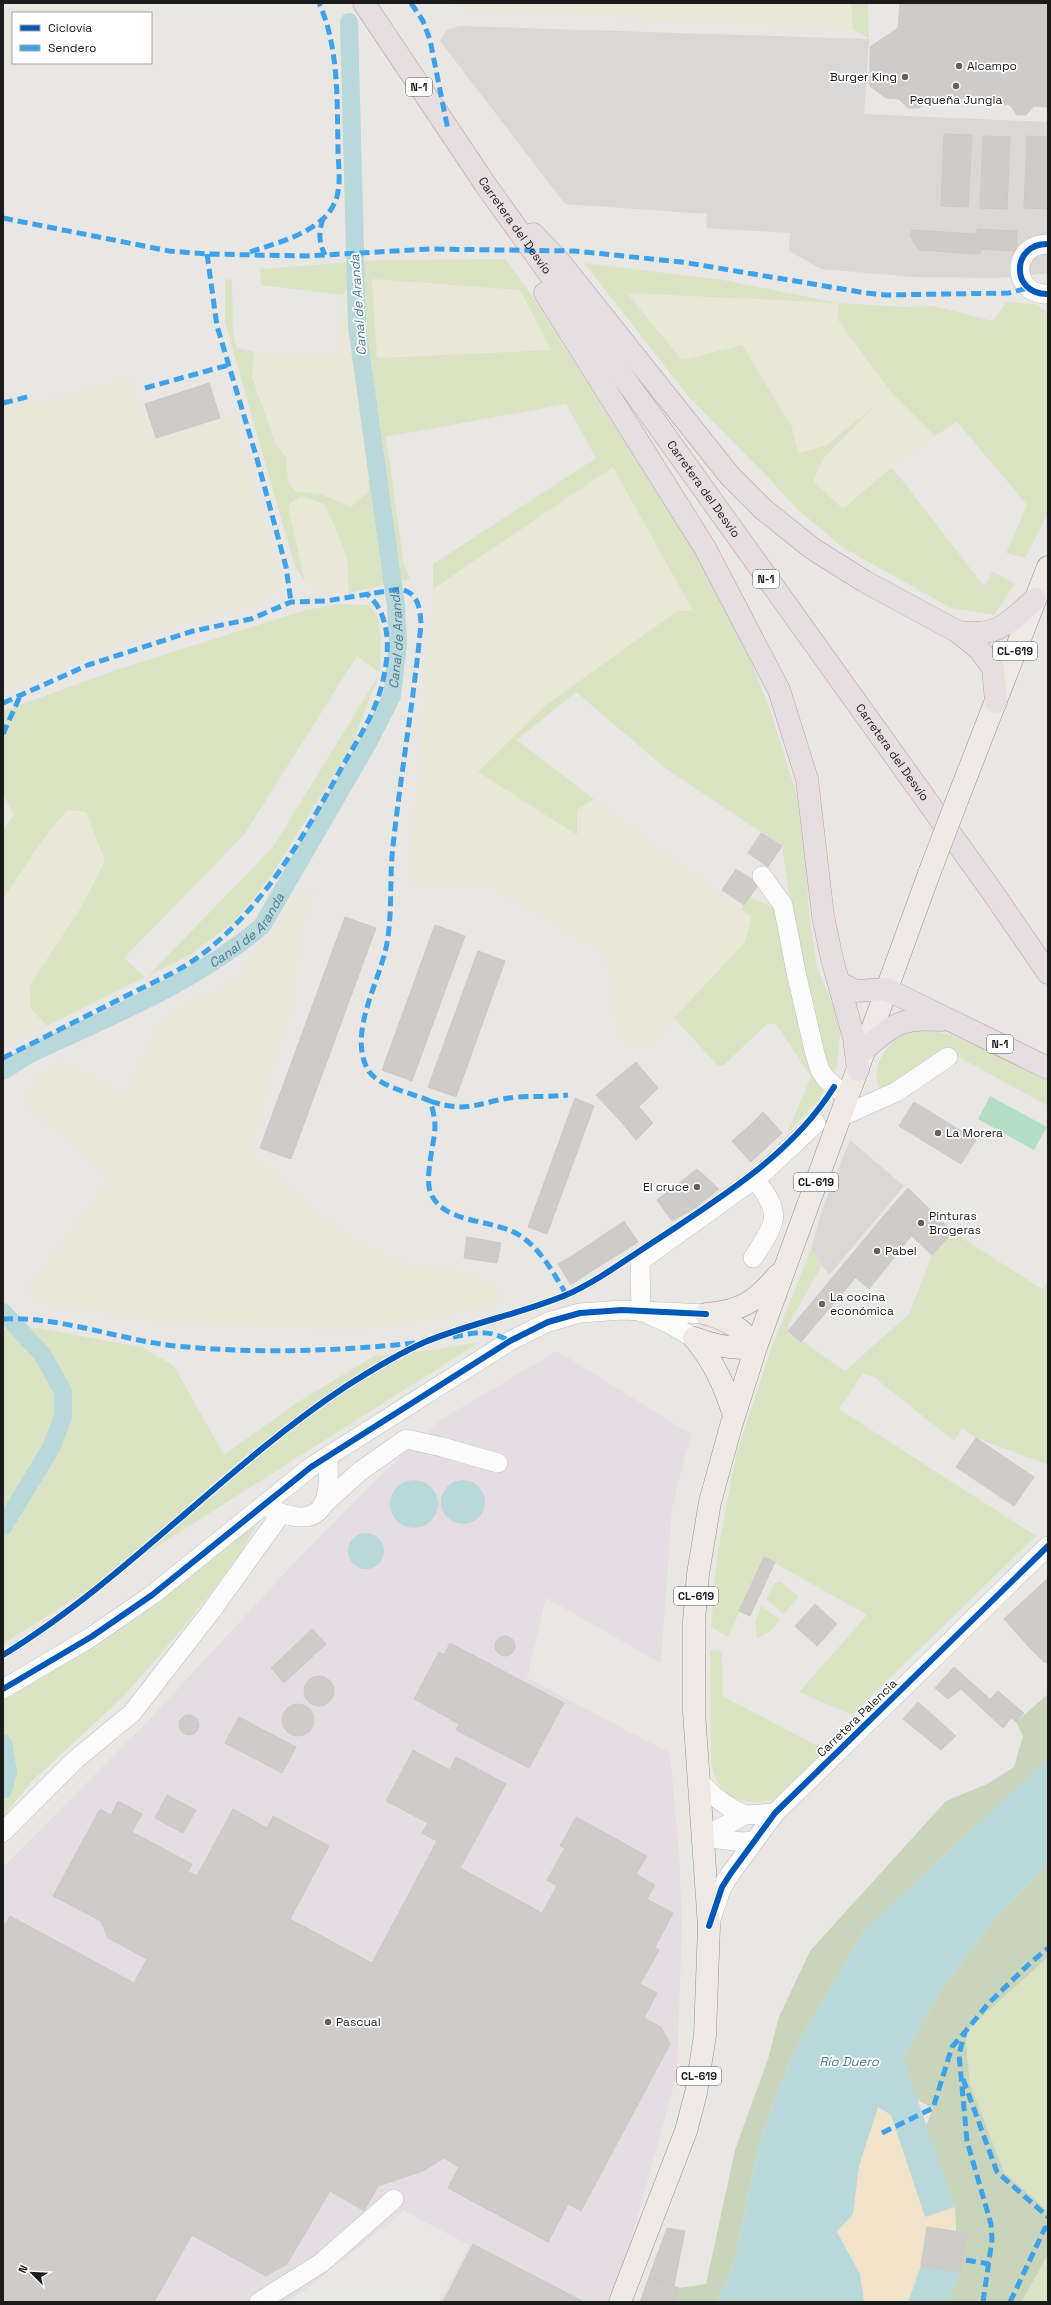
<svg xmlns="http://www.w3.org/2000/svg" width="1051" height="2305" font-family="'Space Grotesk',sans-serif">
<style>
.industrial{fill:#e6dde3}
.farmland{fill:#e9e7d8}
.grass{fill:#dae4c5;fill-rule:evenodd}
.forest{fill:#c9d5bb}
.sand{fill:#f1e3ca}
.pitch{fill:#b3ddc5}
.parking{fill:#d9d8d7}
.water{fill:#b9d8da}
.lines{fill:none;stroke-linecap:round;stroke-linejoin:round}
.canal{stroke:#b9d8da;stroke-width:18}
.building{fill:#cecbc8;stroke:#ccc8c5}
.minor-casing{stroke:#bfbebc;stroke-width:20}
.major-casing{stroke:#9d9183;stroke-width:23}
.highway-casing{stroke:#bb9eaa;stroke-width:23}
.minor{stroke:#fcfbfb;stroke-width:19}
.major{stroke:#eee9e4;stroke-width:22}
.highway{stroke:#e7dee1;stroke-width:22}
.major-bridge-casing{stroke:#9d9183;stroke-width:23;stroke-linecap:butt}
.major-bridge{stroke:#eee9e4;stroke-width:22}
.quiet{stroke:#3da2ea;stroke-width:5;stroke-dasharray:10 5;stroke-linecap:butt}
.cycleway-casing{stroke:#fff;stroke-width:8}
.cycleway{stroke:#0057b8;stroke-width:6}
.poi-dot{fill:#636261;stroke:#fff;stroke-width:1.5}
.labels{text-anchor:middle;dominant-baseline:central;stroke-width:3.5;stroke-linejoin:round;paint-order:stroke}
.shield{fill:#fff;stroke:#5f5f5f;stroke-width:1}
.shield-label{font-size:11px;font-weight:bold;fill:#1b1b1b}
.poi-label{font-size:12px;fill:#1b1b1b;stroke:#fff;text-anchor:start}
.street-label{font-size:12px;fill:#1b1b1b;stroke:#fff}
.water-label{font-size:13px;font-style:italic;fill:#4b7893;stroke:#fff}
</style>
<rect width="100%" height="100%" fill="#e9e7e4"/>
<!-- industrial -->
<path class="industrial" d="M557,1351L691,1434L672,1508L661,1663L546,1598L527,1678L670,1753L679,1852L682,1924L677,2074L614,2302H439L469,2245L404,2211L309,2287L286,2302H3V1867L146,1723L295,1562L385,1471L442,1419Z"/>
<!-- farmland -->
<path class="farmland" d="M448,3H851L853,30L459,9Z
M372,279L520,290L551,350L377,358Z
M353,280V357L366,445L369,491L351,507L321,494L295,491L288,482L286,458L275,442L252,377L254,352L339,355L342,295Z
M627,293L839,303L837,320L891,392L935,436L892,467L843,509L813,481L824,458L873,408L825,446L798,453L792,427L682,360Z
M130,377L152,439L232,415L283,580L267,602L160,629L8,689L3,685V410Z
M614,467L693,611H677L546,705L478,772L577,835V810L594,799L751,916L745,942L647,1048L632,1047L619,1035L604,953L486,885L408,886L433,589Z
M301,496L325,504L347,557L349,593L323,595L305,583L287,505Z
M67,810L86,812L105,861L31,1009L47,1026L3,1046V899L39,845Z
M317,891L303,923L289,1017L280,1041L250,1151L301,1198L359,1242L413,1266L445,1267L496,1284L505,1293L493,1306L405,1324L352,1331L174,1324L38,1304L27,1287L109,1178L24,1104L37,1075L63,1060L124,1095L151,1041L165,1018L191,1000L222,987L239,974L298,895Z"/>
<!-- grass -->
<path class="grass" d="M851,3H868L869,39L853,30Z
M505,259L528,290L707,572L751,661L772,716L786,761L803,814L809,915L817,967L841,1025L837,1066L819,1100L787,1133L811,1077L776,1024H767L724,1065H717L674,1018L745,942L751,917L741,909L750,897L776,909L790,900L782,846L665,768L576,692L517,740L594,799L577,810V835L478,772L546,705L677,611H693L613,467L433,589V564L596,458L566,404L386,437L404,565L410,579L349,593L347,557L325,504L301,496L288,505L305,583L294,564L225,322V280L232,279L233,333L237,348L254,352L252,377L275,442L286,458L288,482L295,491L321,494L351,507L369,491L366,445L353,357V280L342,295L261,285L260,269L378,260ZM372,279L520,290L551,350L377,358Z
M584,263L723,280L839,303L905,307L934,306L993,321L1006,302L1035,304L1048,313V513L1025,558L1006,553L1027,505L957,422L935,436L891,392L837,319L839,303L627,293L682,360L742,345L792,427L798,453L825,446L876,405L824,458L813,481L843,509L892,467L984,586L993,571L1015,584L994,615L951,608L842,547L794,506L766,475L688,396Z
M342,604L370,605L378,618L381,639L380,672L351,747L271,876L234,922L192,954L47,1026L31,1009L29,986L80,909L105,861L86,812L67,810L39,845L3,899V830L14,815L3,794V711L119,669L305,610ZM357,656L380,673L273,847L146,978L124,958L244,835Z
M920,1028L951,1035L1037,1073L1048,1081V1106L944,1049L902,1080L881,1089C868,1071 885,1047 900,1036C905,1032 914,1030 920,1028Z
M953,1232L1042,1289L1048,1282V1465L976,1438L962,1428L954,1441L875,1378L863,1373L839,1409L1036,1536L852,1715L799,1692L867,1615L764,1557L728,1637L711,1627L717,1556L736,1455L771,1349L811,1249L822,1265L789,1324L788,1331L845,1371L909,1314L932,1255Z
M26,1326L142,1347L174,1366L224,1455L298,1402L374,1356L432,1350L480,1342L3,1644V1330Z
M258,1521L240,1555L184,1627L123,1697L31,1782L3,1817V1699L140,1616Z
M780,1581L799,1597L783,1614L766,1599L774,1584Z
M761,1606L780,1619L770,1632L757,1639L755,1621Z
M710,1650L722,1651L723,1696L825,1750L774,1799L762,1802H747L735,1799L725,1792L717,1782L711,1764Z
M1048,1957V2211L1004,2172L970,2084L965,2032Z
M1048,2254V2302H1022Z"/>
<!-- forest -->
<path class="forest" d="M1048,1694V1759L865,1929L800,2040L779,2088L759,2144L734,2263L717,2302H674L679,2288L706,2284L735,2150L768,2059L779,2017L810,1951L946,1801L987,1784L1014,1767L1023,1736L1016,1722Z
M1048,1863V1957L965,2032L970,2084L1004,2172L1048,2211V2254L1022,2302H947L960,2272L967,2233L956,2231L955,2207L926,2126L933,2108L917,2100L903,2058L939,1993L996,1917Z"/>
<!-- sand -->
<path class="sand" d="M878,2107L891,2115L925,2217L955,2207L956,2231L927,2227L921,2266L908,2302H864L860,2274L837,2232L853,2214L859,2166Z"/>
<!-- pitch -->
<path class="pitch" d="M990,1096L1047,1127L1034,1150L978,1119Z"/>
<!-- parking -->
<path class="parking" d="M460,26L869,39L864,114L1048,122V273L999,278L914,277L821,269L789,251L790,233L706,228L707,214L565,204L440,41L447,30Z
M850,1140L904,1186L829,1275L811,1249L823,1207Z"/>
<!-- water -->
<path class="water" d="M390 1504a24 24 0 1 1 48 0a24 24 0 1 1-48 0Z
M441 1502a22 22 0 1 1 44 0a22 22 0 1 1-44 0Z
M348 1551a18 18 0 1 1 36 0a18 18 0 1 1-36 0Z
M1048,1759V1863L996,1917L939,1993L903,2058L955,2207L925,2217L891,2115L878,2107L859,2166L853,2214L810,2261L837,2232L860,2274L864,2302H717L734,2263L759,2144L779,2088L800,2040L865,1929Z
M921,2266L960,2272L947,2302H908Z"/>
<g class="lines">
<!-- canal -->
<g class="canal">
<path id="s1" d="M3,1071L28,1055C108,1017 194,984 262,926L368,743L392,696L398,643L396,606L357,327L349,22"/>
<path d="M3,1312L42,1354L63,1391V1417L51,1448L3,1527"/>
<path d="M3,1743L8,1772L3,1790"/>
</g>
</g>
<!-- building -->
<path class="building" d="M900,3H1048V107L1034,106L1026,115H1017L1010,105L928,100L919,108H908L899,99L886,98L870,86V47L898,28Z
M944,134L972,135L968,207L941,206Z
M983,136L1010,137L1007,209L980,208Z
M1027,136L1048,137V209L1024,208Z
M978,229L1017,231L1016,251L982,249L979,254L919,250L910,236L912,230L975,234Z
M209,383L220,418L156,438L145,404Z
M761,833L782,846L768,867L748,853Z
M736,869L759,884L744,905L722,890Z
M345,917L376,928L291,1159L260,1148Z
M435,925L465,936L412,1081L382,1070Z
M478,951L505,961L456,1097L428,1087Z
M636,1062L658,1088L622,1123L596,1095Z
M575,1098L594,1106L547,1234L528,1227Z
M914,1102L976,1140L961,1164L899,1126Z
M639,1107L653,1123L636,1140L622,1123Z
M763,1112L782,1133L768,1146L749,1126Z
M749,1126L768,1146L751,1162L732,1141Z
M697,1169L719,1189L695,1208L675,1186Z
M675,1186L695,1208L672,1221L657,1200Z
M908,1188L953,1232L932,1255L887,1212Z
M887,1212L912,1235L869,1289L842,1266Z
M624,1221L638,1242L603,1264L590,1244Z
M467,1237L501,1243L497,1263L464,1258Z
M590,1244L603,1264L587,1274L575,1254Z
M575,1254L587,1274L571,1285L558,1264Z
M842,1266L856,1277L801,1342L788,1331Z
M976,1438L1034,1477L1014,1506L956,1467Z
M764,1557L775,1562L750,1616L739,1611Z
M1048,1578V1627L1028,1646L1004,1619Z
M815,1604L837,1624L817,1646L795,1626Z
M1048,1627V1661L1045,1663L1028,1646Z
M312,1629L326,1644L284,1683L271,1668Z
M495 1646a10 10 0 1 1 20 0a10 10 0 1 1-20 0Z
M450,1643L564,1703L529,1768L456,1730L459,1724L414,1699L439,1652L444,1655Z
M954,1667L1011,1718L1003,1728L961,1689L948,1699L935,1688Z
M304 1691a15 15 0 1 1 30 0a15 15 0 1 1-30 0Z
M998,1691L1024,1713L1016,1722L990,1699Z
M918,1702L956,1736L941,1750L903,1719Z
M282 1720a16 16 0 1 1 32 0a16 16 0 1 1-32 0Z
M179 1725a10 10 0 1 1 20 0a10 10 0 1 1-20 0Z
M239,1717L296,1747L282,1773L225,1743Z
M413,1750L450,1770L456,1757L506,1784L460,1868L542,1913L557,1886L547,1880L565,1848L560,1846L576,1817L647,1856L636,1874L655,1885L647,1899L673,1913L655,1947L659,1950L640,1984L657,1993L644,2018L661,2027L670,2044L581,2211L568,2204L548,2242L448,2188L459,2167L444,2158L423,2171L378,2186L364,2211L330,2191L287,2264L266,2276L192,2235L154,2302H3V1928L10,1916L134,1983L147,1959L108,1938L101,1921L53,1896L100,1809L111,1815L118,1801L142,1814L132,1832L192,1864L188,1872L197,1876L233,1809L267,1828L273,1816L329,1846L290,1919L372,1963L437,1841L422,1833L428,1823L386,1801Z
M167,1795L196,1810L183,1833L155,1818Z
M927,2227L967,2233L960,2272L921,2266Z
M667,2228L685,2231L674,2286L649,2277Z
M473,2244L584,2302H443Z
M649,2277L679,2288L674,2302H640Z"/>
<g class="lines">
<!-- minor casing -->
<g class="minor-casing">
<path id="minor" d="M1048,244C1011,243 1010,295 1048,294
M762,876L783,905L796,972L815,1054L820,1070L826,1079L847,1097
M840,1117L896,1092L948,1057
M753,1258C777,1220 783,1216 755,1179
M641,1312L640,1261L764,1172L816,1123
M648,1314L668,1323L694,1338
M324,1504L359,1472L406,1439L442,1447L498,1463
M270,1508C285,1516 316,1526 324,1502C330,1488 328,1471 328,1456
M3,1689L91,1637L152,1595L311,1467L510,1341L548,1322L580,1313L622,1310L706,1314
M699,1781C712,1796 726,1807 745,1815
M3,1832L75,1760L132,1713L212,1610L281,1514
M703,1837L745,1815L775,1813
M703,1837L742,1842L753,1841
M710,1922L722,1887L731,1873L775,1813L1048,1546
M259,2302L321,2263L394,2199"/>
</g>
<!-- major casing -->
<g class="major-casing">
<path id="major" d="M958,798L1048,567
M706,1314C742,1311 755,1302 778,1275
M708,1314C731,1322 741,1328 756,1347
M694,1338C714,1362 725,1386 734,1416
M694,1338C715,1346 734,1350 756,1347
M620,2302L686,2131L696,2093L705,2035L709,1926L694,1712V1621L698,1574L710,1502L731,1426L756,1347L930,871"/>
</g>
<!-- highway casing -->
<g class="highway-casing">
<g id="highway">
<path id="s2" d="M364,3L485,184L993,893L1048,973"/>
<path d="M533,234L559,261L730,476L763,509L813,549L864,581L958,632L979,649L993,668L996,702"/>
<path d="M545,293L705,548L779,690L807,779L823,916L832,959L854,1038L858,1070"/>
<path d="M958,632C998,637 1007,624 1035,599"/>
<path d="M840,983L856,991L886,989L1048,1068"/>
<path d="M865,1049C894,1023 903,1017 942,1020"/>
</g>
</g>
<!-- minor -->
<use href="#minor" class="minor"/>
<!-- major -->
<use href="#major" class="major"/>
<!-- highway -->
<use href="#highway" class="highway"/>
<!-- major-bridge casing -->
<g class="major-bridge-casing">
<path id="major-bridge" d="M930,871L958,798"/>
</g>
<!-- major-bridge -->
<use href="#major-bridge" class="major-bridge"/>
<!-- quiet -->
<path class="quiet" d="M411,3L423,21L430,40L448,130
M3,218L169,251L207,254L306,256L430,249L574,251L682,262L866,293L887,295L1009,293L1028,288
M323,218C319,232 318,241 325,255
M250,252C276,243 307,236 327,215C330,212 333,206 335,202C342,187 338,164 338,148C337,100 339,47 319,3
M207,254L217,326L257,459L286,567L291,602
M145,388L229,365
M3,403L31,396
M3,703L88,665L193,631L251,619L291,602L326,601L399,589C418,592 420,607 421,624C414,698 401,772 393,846C389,880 393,915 386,948C378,984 349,1033 367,1068C376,1087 413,1093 430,1101C433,1109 435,1119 435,1128C434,1145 424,1179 431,1194C446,1226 497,1218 522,1237C542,1251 554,1274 566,1294
M3,734L20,696
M3,1058C47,1036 90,1014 134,992C158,980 184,969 205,952C266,904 305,834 342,767C355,744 371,720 379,695C389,663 395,618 367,594
M430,1101C471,1115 481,1100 518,1097C535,1096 551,1097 568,1095
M3,1319C62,1316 118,1340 176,1346C256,1354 337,1351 416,1343
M453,1337C478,1332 487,1329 510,1341
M963,2079L997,2172L1048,2217
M882,2133L933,2108L952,2047L964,2033
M966,2260L989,2264
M983,2302L992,2240L991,2224L967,2141L959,2054L965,2032L988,2004L1028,1965L1048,1948
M1010,2302L1045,2228H1048"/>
<!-- cycleway casing -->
<g class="cycleway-casing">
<path id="cycleway" d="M1048,244C1011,243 1010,295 1048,294
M3,1655C127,1579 224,1467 345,1387C370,1371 398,1354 425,1342C471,1323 520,1314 566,1295C598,1281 628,1258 658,1239C723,1196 792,1154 834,1087
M3,1689L91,1637L152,1595L311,1467L510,1341L548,1322L580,1313L622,1310L706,1314
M709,1926L722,1887L731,1873L775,1813L1048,1546"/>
</g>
<!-- cycleway -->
<use href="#cycleway" class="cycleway"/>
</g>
<!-- markers -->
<g class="poi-dot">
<circle cx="959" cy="66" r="4"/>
<circle cx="905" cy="77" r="4"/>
<circle cx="956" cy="86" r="4"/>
<circle cx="938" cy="1133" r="4"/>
<circle cx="697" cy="1187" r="4"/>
<circle cx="921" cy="1223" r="4"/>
<circle cx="877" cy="1251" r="4"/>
<circle cx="822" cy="1304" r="4"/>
<circle cx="328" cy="2022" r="4"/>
</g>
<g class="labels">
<!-- shield labels -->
<g class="shield">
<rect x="406" y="78" width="26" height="18" rx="3"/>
<rect x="753" y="570" width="26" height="18" rx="3"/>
<rect x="993" y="642" width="44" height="18" rx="3"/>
<rect x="987" y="1035" width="26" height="18" rx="3"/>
<rect x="794" y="1173" width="44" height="18" rx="3"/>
<rect x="674" y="1587" width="44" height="18" rx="3"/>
<rect x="677" y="2067" width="44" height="18" rx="3"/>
</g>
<g class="shield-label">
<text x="419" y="87">N-1</text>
<text x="766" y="579">N-1</text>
<text x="1015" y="651">CL-619</text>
<text x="1000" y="1044">N-1</text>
<text x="816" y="1182">CL-619</text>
<text x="696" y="1596">CL-619</text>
<text x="699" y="2076">CL-619</text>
</g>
<!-- poi labels -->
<g class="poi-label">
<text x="967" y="66">Alcampo</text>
<text x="897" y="77" text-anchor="end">Burger King</text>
<text x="956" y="100" text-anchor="middle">Pequeña Jungla</text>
<text x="946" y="1133">La Morera</text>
<text x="689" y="1187" text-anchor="end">El cruce</text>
<text x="929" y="1216">Pinturas<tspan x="929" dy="14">Brogeras</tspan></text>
<text x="885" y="1251">Pabel</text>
<text x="830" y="1297">La cocina<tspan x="830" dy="14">económica</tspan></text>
<text x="336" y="2022">Pascual</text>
</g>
<!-- street labels -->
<g class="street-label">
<text stroke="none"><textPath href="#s2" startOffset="269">Carretera del Desvío</textPath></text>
<text stroke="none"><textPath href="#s2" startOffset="593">Carretera del Desvío</textPath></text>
<text stroke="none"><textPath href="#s2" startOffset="917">Carretera del Desvío</textPath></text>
<text transform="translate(857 1718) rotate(-44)">Carretera Palencia</text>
</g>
<!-- water labels -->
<g class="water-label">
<text transform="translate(358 305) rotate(-94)">Canal de Aranda</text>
<text stroke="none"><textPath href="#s1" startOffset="620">Canal de Aranda</textPath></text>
<text stroke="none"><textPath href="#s1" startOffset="284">Canal de Aranda</textPath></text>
<text x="849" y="2061">Río Duero</text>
</g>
</g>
<!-- border -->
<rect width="1051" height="2305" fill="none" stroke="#1b1b1b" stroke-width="8"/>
<!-- legend -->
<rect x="12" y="12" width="140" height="52" fill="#ffffff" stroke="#a4a4a4"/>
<rect x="20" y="25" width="20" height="6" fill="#0057b8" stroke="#a4a4a4"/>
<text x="48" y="32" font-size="12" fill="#1b1b1b">Ciclovía</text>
<rect x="20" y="45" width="20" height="6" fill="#3da2ea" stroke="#a4a4a4"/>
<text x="48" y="52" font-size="12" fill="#1b1b1b">Sendero</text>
<!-- north arrow -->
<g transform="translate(32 2273) rotate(294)" stroke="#ffffff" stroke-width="3" paint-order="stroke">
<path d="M0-3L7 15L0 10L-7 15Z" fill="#1b1b1b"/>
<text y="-6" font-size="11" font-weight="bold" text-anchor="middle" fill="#1b1b1b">N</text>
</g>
</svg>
